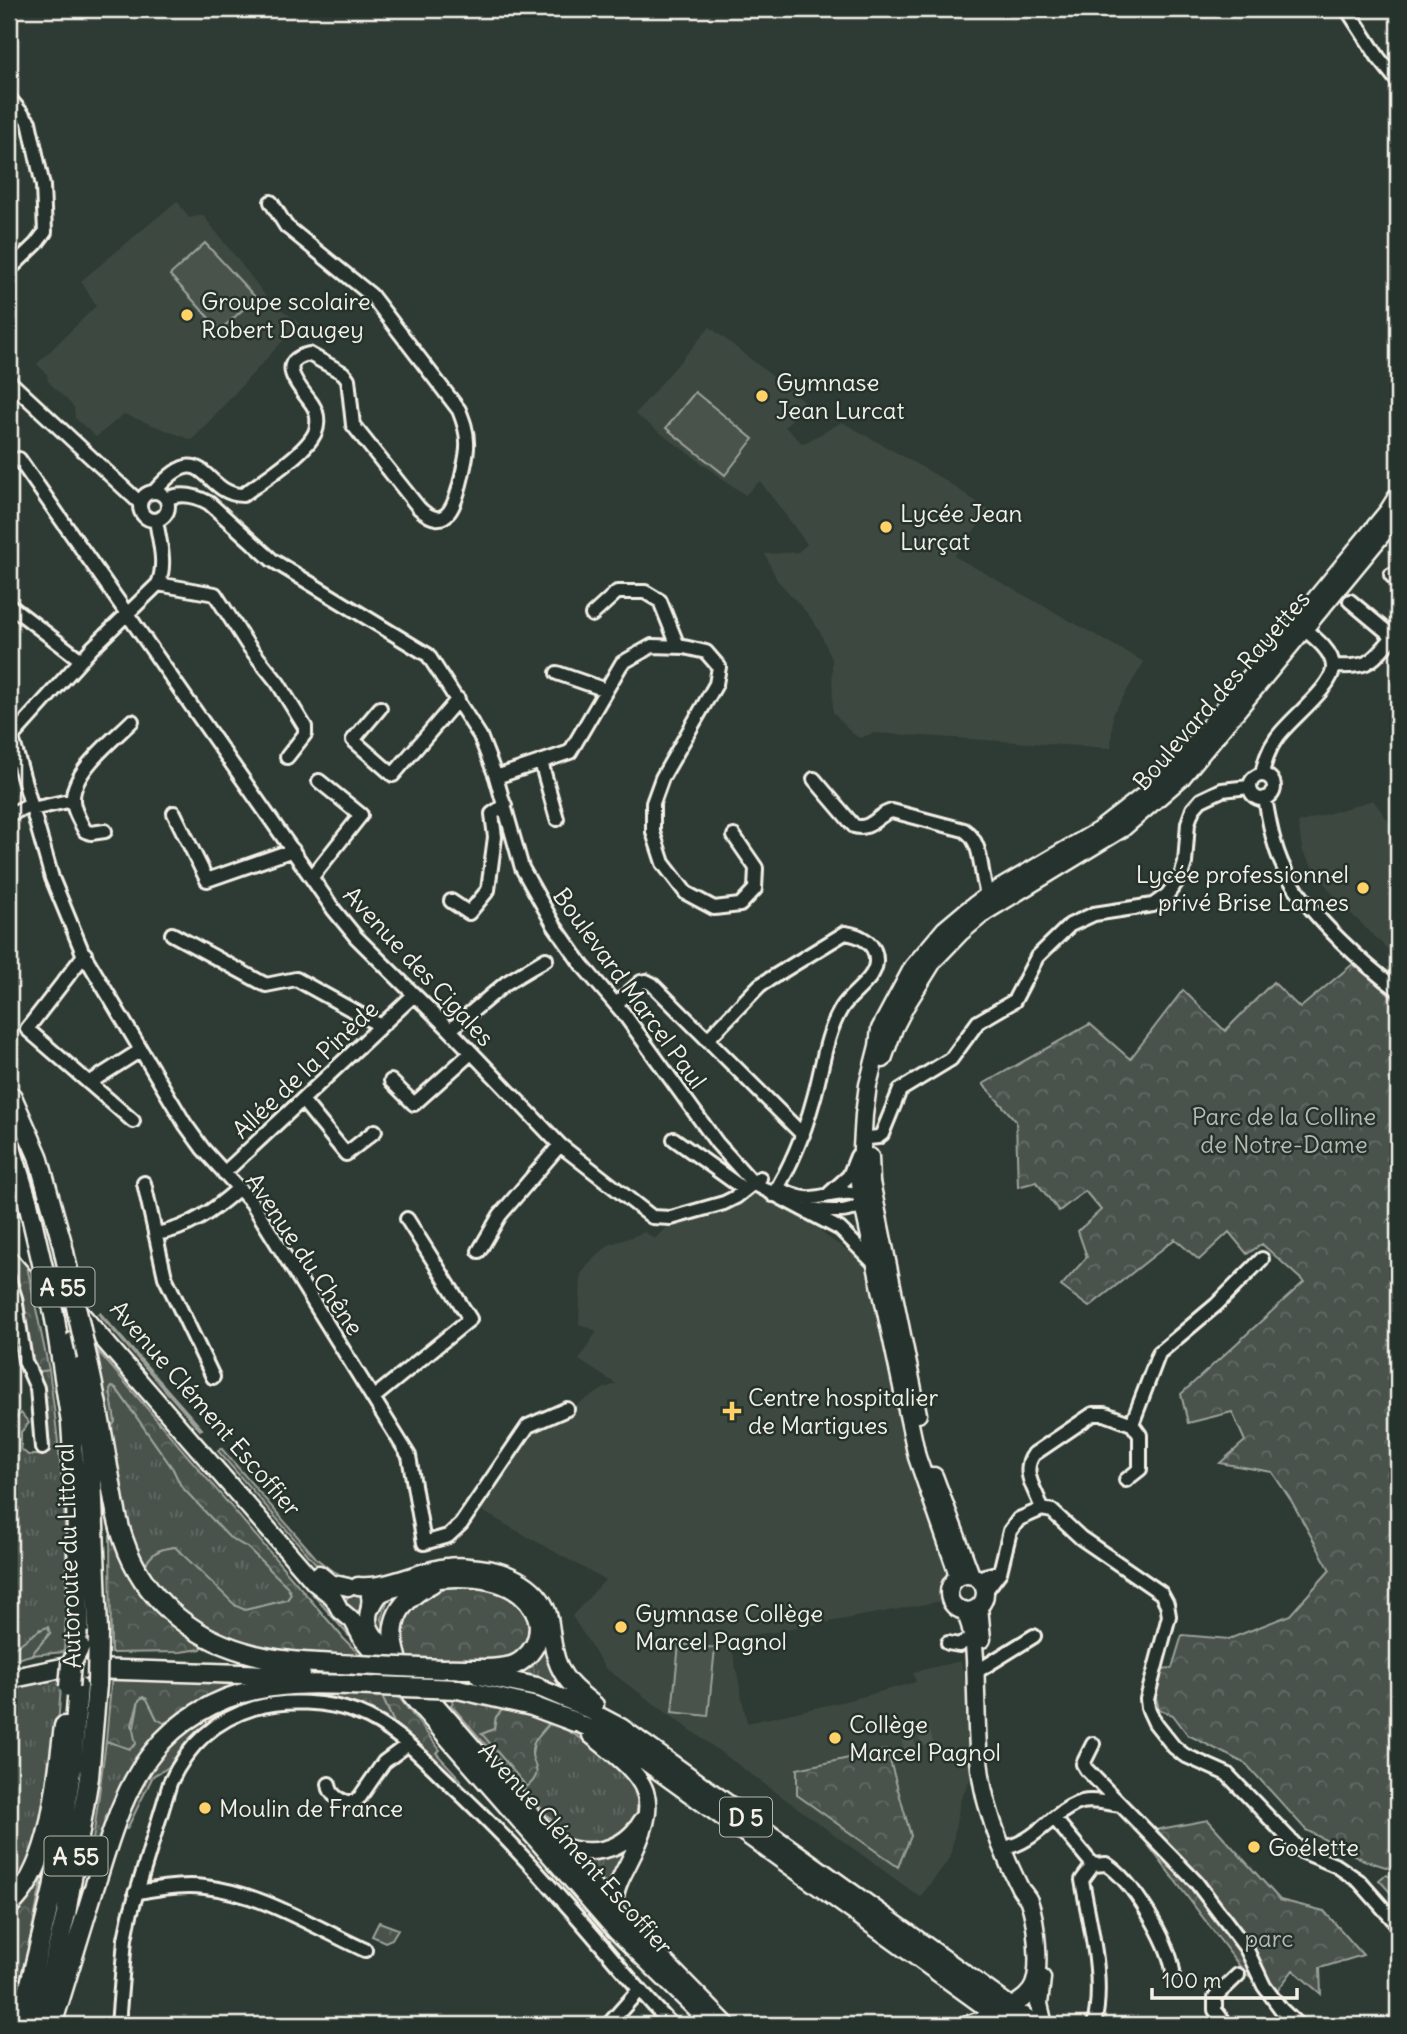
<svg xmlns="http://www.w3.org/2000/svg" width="1407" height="2034" font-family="Delius,sans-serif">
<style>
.built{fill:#3c4841}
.grass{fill:url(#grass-tufts);stroke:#9ea29a;stroke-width:2}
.forest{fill:url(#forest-crowns);stroke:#9ea29a;stroke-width:2}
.garden{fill:#48524c;stroke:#9ea29a;stroke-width:2}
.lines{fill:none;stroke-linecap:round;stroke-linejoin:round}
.minor-tunnel{stroke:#4c564f;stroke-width:12;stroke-dasharray:12 6;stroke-linecap:butt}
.minor-casing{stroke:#f4f1e8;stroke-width:18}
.major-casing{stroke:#f4f1e8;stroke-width:21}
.highway-casing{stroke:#f4f1e8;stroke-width:23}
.minor{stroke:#26332d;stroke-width:12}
.major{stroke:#26332d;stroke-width:16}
.highway{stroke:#26332d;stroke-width:18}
.highway-bridge-casing{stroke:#f4f1e8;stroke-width:23;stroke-linecap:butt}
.highway-bridge{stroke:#26332d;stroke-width:18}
.poi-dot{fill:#ffd166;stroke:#26332d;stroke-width:2.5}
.labels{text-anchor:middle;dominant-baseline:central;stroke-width:5;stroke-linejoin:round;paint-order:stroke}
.shield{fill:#26332d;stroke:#b6b8b0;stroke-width:2}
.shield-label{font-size:23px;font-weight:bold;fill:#f4f1e8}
.poi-label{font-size:24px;fill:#f4f1e8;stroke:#26332d;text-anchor:start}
.street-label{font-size:24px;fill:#f4f1e8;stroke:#26332d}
.park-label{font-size:24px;fill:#b8b9b1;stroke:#26332d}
</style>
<defs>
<pattern id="grass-tufts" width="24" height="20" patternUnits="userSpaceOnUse" patternTransform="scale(1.75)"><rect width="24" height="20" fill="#48524c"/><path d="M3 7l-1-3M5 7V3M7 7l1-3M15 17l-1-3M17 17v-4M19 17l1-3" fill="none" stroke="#636b66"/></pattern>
<pattern id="forest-crowns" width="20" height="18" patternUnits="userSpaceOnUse" patternTransform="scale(1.75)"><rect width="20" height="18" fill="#48524c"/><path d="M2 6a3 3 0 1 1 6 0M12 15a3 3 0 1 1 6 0" fill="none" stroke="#636b66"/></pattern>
</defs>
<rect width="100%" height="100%" fill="#2e3b34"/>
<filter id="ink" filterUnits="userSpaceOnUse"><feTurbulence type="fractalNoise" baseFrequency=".0143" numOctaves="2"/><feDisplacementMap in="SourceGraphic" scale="14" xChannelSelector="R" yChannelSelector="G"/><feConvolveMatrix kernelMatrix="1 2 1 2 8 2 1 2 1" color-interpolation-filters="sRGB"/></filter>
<g filter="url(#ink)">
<!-- built -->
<path class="built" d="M177,201L189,218L203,215L269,300L299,323L192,440L124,414L96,437L75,418L74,407L48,381L47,374L37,364L96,306L81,281Z
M710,327L806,403L785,427L803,444L842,422L943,479L990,511L954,556L1144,662L1113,714L1111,748L874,733L860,738L853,734L833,712L832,659L820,632L809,615L777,580L765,554L798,552L807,544L760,481L745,495L635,414Z
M1373,800L1398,834V959L1339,902L1318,875L1303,852L1298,823Z
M751,1193L764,1195L785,1207L808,1217L826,1236L867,1264L892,1392L949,1572L942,1601L780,1631L730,1638L747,1723L850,1700L916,1682L913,1672L961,1661L967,1691L973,1773L960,1801L950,1858L920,1897L605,1668L572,1616L605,1580L473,1506L535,1429L605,1388L616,1384L579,1360L597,1331L579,1324L581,1274L593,1259L609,1245L645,1232L654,1239L676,1220L737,1201Z"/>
<!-- grass -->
<path class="grass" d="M100,1313L202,1429L200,1430L99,1314Z
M49,1370C62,1464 71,1557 64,1652L31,1655L50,1633L40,1629L30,1639L9,1651V1424L21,1413L29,1423L21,1432V1449L28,1455H39L46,1451L36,1372Z
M112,1387L116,1388L173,1469L181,1486L229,1537L248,1548L287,1586L291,1594L287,1600L245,1610L235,1606L174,1547C158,1549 151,1553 144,1568L128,1534L108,1430L115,1422L110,1390Z
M221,1448L317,1559L331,1570L351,1580L346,1581L324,1573L218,1451Z
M203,1462L325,1596L338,1619L350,1626L354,1637L349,1636L200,1464Z
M346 1602a9 9 0 1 1 18 0a9 9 0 1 1-18 0Z
M386,1596L387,1602L382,1619L388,1642L372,1619Z
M545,1634L566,1688L511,1672Z
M62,1673L59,1713L46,1810L30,1866L9,1897V1684Z
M299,1694H381L395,1725C383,1717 371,1710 357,1705C314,1690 254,1693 215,1718C202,1727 189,1738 179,1751C176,1756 172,1765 167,1768C162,1772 158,1772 153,1776L127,1829L123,1828C153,1740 208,1701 299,1694Z
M143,1697L147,1698L157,1719H174L92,1880L88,1878L106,1741L130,1748L139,1700Z
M450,1698L505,1707L496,1717L494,1729L482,1734L532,1755L534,1742L551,1722C581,1737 649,1773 636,1814C628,1843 599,1843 574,1846L451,1705L453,1702Z
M498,1803L676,1999L675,2001L612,1938L495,1805Z
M623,1852L625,1854L609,1887L581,1857L607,1858Z"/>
<!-- forest -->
<path class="forest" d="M1354,963L1398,1003V1871L1364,1860L1306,1830L1246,1764L1188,1735L1173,1715L1159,1709L1155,1694L1161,1669L1172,1668L1182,1635L1229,1639L1290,1615L1330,1570L1292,1502L1272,1472L1220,1463L1245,1441L1232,1412L1188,1423L1181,1394L1304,1282L1262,1244L1247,1254L1229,1232L1199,1260L1175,1239L1089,1307L1061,1286L1087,1257L1078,1231L1101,1210L1085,1191L1059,1211L1036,1182L1018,1187L1016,1121L983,1084L1090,1024L1130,1059L1183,990L1225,1031L1273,982L1300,1008Z
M9,1244L27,1266L49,1370L36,1372L32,1367L9,1275Z
M98,1351L344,1639L361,1656C293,1656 222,1652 170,1602C160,1593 152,1579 144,1568C151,1553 158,1549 175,1547L236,1606L245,1610L287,1600L291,1594L287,1586L248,1548L229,1537L181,1486L173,1469L116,1388L112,1387L110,1390L115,1422L108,1430Z
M110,1536H116L204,1643L201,1649L180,1652L111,1653Z
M457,1586C485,1587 539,1597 529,1637C527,1647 518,1655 508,1659C486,1667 431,1659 406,1657L403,1653L399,1628H403C410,1598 428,1591 457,1586Z
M48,1627L50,1633L31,1655L9,1661V1651C22,1645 34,1630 48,1627Z
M112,1674L280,1679L164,1723L157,1719L147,1699L143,1697L139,1700L132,1725L136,1744L130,1749L106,1741Z
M381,1694L397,1695L440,1750L436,1753L461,1780L459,1782L395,1725Z
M505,1707L551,1722C545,1728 536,1737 533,1745C527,1764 548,1769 527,1787L482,1734L494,1729L496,1717Z
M887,1750L911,1836L898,1867L797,1795V1769Z
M1208,1820L1280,1900L1324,1911L1363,1955L1320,1968L1321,1994L1293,1970L1275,1994L1245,1973L1139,1833Z
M45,1864L28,1949L9,2025V1914Z
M379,1922L398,1929L392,1939L385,1942L372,1936Z"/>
<!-- garden -->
<path class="garden" d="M205,243L256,298L220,330L170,275Z
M695,392L753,439L725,475L666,428Z
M679,1644L715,1648L708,1716L672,1712Z
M1385,1875L1398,1878V1901L1379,1880Z"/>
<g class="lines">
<!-- minor-tunnel -->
<path class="minor-tunnel" d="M903,1746L937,1736"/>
<!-- minor casing -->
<g class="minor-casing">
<path id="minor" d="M1347,9L1378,57L1398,82
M9,98L29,122L43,186L45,232L36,244L9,270
M9,351V352
M9,381L140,503
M19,459L334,910L356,937L450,1030L560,1145L652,1217L671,1218L724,1203L736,1197L760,1178
M154,492C205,433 202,495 243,495C261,481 316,448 317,425C318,418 316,410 312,404C302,389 273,362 309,354L343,373L348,379L353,425L419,508C449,537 457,497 462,476C464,465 468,453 467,442C467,430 463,420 459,410L371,295L286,226L271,202
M140 506a14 14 0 1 1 28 0a14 14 0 1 1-28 0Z
M166,499C181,492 195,495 209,503L272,560L428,655L480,736L496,777L522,868L554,925L582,965L624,1014L717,1143L753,1183L840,1229L875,1264
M1391,575L1398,582
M158,584L215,594L247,644L278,683L305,727V734L287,757
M1350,601L1393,637
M9,605L81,660
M592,615L617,592H645L660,601L678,646
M1333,666C1376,668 1371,659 1398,632
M557,673L606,690
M380,708L353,740L393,775L458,699
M9,735L12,738L52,878L82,951L185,1124L203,1149L252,1203L409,1456L424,1543L448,1536L461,1524L528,1426L567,1409
M9,740L92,648L158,584C167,563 159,541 156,520
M541,762L557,819
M1262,774C1265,761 1268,750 1276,739C1287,721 1334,687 1333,667C1333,650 1311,635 1299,625
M1250 787a12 12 0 1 1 24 0a12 12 0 1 1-24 0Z
M496,777L570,752L622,663L652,646L684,647L706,652L719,667L716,684L662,778L653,803V832L663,863L686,893L714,908L740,905L755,889L756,868L734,836
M814,779L854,826C872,831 877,814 892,811L964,830C986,844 978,879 990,901
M1265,798C1270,827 1275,856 1291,881C1314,919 1363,964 1398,990
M32,809L73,800
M174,813L207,880L293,850
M9,815L31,804
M105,831L91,833L85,831C80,821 73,810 73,800C72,771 113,740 132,721
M9,845L11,850
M312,877L361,815L319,781
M451,901L469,913L488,890L495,837L492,814L505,805
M172,934L266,985L296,979L381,1026
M85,954L27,1029L133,1121
M616,1004L641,982L646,981L652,984L803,1135
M450,1030L506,983L546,959
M707,1040L760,985L845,933C860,935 877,943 876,962C875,981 850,993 841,1009C825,1036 822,1071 813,1101C804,1134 791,1166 773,1195
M391,1081L414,1104L471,1053
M89,1083L141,1050
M302,1100L346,1154L375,1131
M869,1138L878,1137L882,1134L900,1090L951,1059L978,1022L1014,1001L1037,957L1070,925L1094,914L1153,905L1167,895L1181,876L1185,863L1188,823L1193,809L1201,800L1222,790L1249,787
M674,1139L745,1190
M224,1173L414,995
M144,1183L165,1277L213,1377
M778,1189C787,1192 796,1197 806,1198C825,1200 851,1183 867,1201
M830,1193L849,1176L857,1156
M810,1209C830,1211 854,1216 867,1198
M155,1234C189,1229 214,1210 238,1189
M479,1251L500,1215L560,1145
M9,1279L15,1298L25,1361L37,1388L42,1448
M373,1398L470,1319L407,1219
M1126,1480L1140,1469V1435L1132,1424
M1042,1509C1036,1489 1020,1473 1034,1454L1093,1414H1105L1132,1424L1159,1353L1216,1305L1262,1259
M977,1578L1000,1572
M985,1592L1000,1572L1010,1531L1019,1519L1042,1509L1052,1511L1081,1538L1161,1593L1167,1604L1169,1616L1147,1699L1148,1708L1155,1723L1174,1747L1184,1755L1227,1774L1301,1851L1337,1866L1359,1881L1398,1925
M948,1643L959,1645L973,1637
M976,1672L1034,1636
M1093,1744L1083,1764L1086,1769L1196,1882L1246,1948L1264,1986L1281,2009L1298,2025
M329,1784C330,1796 342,1803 354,1802L360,1797L384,1762L407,1745
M1054,1818C1081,1796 1088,1800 1120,1805
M1003,1848C1024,1845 1038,1831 1054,1818L1093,1865
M135,1893C158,1888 182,1884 205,1887C262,1893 314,1927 365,1950
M118,2025L125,1939L130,1915L170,1783C187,1746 214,1720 254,1708C286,1699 327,1701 358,1713C392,1726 420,1755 446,1780C490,1821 531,1864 571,1910C605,1948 636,1988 672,2025
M608,2025L639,1990
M1094,2025C1105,1978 1090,1927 1082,1880L1093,1865L1106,1864C1133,1881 1168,1940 1173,1971
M1226,2025L1215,2010V1997L1238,1975"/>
</g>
<!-- major casing -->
<g class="major-casing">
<path id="major" d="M883,1059L894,1028L906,1005L934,960L961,932L985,912L1123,828L1182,777L1398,515
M870,1157L871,1182L918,1414
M9,1217L26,1237
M9,1231L315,1583L333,1597L340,1610L353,1621L363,1640L377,1656
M934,1476L971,1575
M319,1574L330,1583L348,1587
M949 1593a18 18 0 1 1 36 0a18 18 0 1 1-36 0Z
M957,1578L956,1569L917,1457L861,1195L860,1181L864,1115L868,1085L878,1046L880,1029L913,967L945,929L964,913L987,896L1098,831L1161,782L1174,768L1314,601L1388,511L1398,495
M358,1586C388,1589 417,1571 447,1567C458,1565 469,1567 479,1568C509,1571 542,1587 549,1618C552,1634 552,1651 559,1666C566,1683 581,1694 595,1705
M370,1596C372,1605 368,1610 368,1619C368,1634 384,1646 393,1657
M979,1606L982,1639
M964,1610C977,1635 975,1666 976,1693C977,1730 977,1769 987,1804C995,1833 1007,1862 1020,1888C1023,1893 1027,1896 1029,1901C1036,1919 1041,1967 1034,1985C1027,2005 986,2018 967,2025
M537,1687L581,1706L621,1727L1037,2025
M411,1696L616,1931L712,2025
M429,1697L614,1910L727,2025
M575,1722L614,1739L1010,2025
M591,1735C650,1782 664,1795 627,1866C619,1881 612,1896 614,1913
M558,1845C590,1858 624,1851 642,1821
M1042,1978L1039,2004L1044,2025"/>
</g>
<!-- highway casing -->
<g class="highway-casing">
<path id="highway" d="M12,1097L38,1156L62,1243
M9,1141L28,1203
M55,1319L71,1423L76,1501L80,1647
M74,1341L91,1447L98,1632
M87,1357C95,1393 102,1430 108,1467C113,1492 115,1517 124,1541C143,1597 189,1636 245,1652C280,1663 321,1663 357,1665
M371,1606C374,1601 376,1596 380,1593C387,1588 398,1587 406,1584C443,1574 512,1569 534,1610C541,1621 540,1633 535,1645C529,1656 518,1666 506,1667C485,1671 462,1668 442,1669
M397,1657C386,1621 400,1600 432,1583
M479,1675L537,1687
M9,1679L62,1668L301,1676
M458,1689L532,1706L575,1722
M9,1906C53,1866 56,1782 64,1726
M20,2025L53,1889L72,1766L78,1686
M38,2025L66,1914L89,1777L97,1684
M52,2025C66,1980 80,1934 94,1888C109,1842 122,1790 153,1752C177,1721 216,1698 255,1690C295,1681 337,1685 377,1686"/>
</g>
<!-- minor -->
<use href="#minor" class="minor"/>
<!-- major -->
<use href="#major" class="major"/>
<!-- highway -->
<use href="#highway" class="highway"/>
<!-- highway-bridge casing -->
<g class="highway-bridge-casing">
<path id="highway-bridge" d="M28,1203L55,1319
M62,1243L87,1357
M357,1665L442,1669
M97,1684L98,1632
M377,1686L458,1689
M69,1687L71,1664L80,1647"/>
</g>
<!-- highway-bridge -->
<use href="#highway-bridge" class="highway-bridge"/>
</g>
</g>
<!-- markers -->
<g class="poi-dot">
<circle cx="187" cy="315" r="7"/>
<circle cx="762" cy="396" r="7"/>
<circle cx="886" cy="527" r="7"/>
<circle cx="1363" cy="888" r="7"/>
<path d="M728.5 1400.5h7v7h7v7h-7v7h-7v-7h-7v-7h7z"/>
<circle cx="621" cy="1627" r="7"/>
<circle cx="835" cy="1738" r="7"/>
<circle cx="205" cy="1808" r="7"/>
<circle cx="1254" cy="1847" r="7"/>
</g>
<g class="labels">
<!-- shield labels -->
<g class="shield">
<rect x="31.5" y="1267.5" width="63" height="39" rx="5"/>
<rect x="720" y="1797.5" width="52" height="39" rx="5"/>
<rect x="44.5" y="1836.5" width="63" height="39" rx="5"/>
</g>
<g class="shield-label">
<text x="63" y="1287">A 55</text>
<text x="746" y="1817">D 5</text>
<text x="76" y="1856">A 55</text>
</g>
<!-- poi labels -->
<g class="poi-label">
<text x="201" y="301">Groupe scolaire<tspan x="201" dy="28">Robert Daugey</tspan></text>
<text x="776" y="382">Gymnase<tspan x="776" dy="28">Jean Lurcat</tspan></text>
<text x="900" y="513">Lycée Jean<tspan x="900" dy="28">Lurçat</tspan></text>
<text x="1349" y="874" text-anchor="end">Lycée professionnel<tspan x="1349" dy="28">privé Brise Lames</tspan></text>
<text x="748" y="1397">Centre hospitalier<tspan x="748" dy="28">de Martigues</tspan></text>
<text x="635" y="1613">Gymnase Collège<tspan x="635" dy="28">Marcel Pagnol</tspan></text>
<text x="849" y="1724">Collège<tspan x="849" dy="28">Marcel Pagnol</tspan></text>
<text x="219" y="1808">Moulin de France</text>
<text x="1268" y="1847">Goélette</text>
</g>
<!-- street labels -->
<g class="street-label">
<text transform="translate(1221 690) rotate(-49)">Boulevard des Rayettes</text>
<text transform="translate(419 966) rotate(47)">Avenue des Cigales</text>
<text transform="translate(630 988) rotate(54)">Boulevard Marcel Paul</text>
<text transform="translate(305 1069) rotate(-43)">Allée de la Pinède</text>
<text transform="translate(305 1254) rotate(56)">Avenue du Chêne</text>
<text transform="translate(206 1408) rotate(49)">Avenue Clément Escoffier</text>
<text transform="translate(68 1556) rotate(-92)">Autoroute du Littoral</text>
<text transform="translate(576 1848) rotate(48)">Avenue Clément Escoffier</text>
</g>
<!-- park labels -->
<g class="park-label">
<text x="1284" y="1116">Parc de la Colline<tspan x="1284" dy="28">de Notre-Dame</tspan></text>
<text x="1269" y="1938">parc</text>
</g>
</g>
<!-- margin -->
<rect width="1407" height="2034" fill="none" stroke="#26332d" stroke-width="35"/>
<rect x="18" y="18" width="1372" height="1999" fill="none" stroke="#f4f1e8" stroke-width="2.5" filter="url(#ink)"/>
<!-- scale -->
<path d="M1152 1988v10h145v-10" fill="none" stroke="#f4f1e8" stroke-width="3.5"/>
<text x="1162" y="1988" font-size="21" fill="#f4f1e8" stroke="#26332d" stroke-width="5" paint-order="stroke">100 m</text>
</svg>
